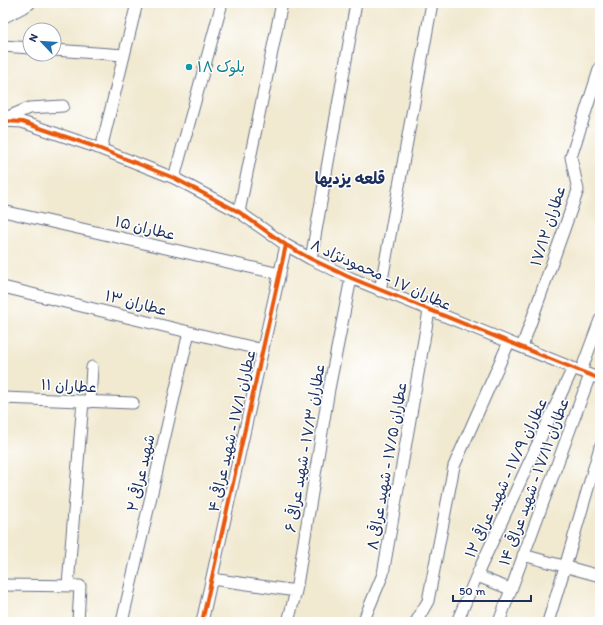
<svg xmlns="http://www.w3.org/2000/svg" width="603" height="625" font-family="Itim,'Playpen Sans Arabic',sans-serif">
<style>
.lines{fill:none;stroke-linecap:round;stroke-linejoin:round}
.minor-casing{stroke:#667086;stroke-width:13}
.major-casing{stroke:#667086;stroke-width:16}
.minor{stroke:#fff;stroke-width:11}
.major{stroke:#fff;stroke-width:14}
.cycleway-casing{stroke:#fff;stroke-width:6}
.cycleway{stroke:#e8590c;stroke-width:4}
.culture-dot{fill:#0f9aa8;stroke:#fff;stroke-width:1.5}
.labels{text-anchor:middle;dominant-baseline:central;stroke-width:3;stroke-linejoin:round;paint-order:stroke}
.culture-label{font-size:15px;fill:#0d838f;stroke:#fff;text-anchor:start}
.street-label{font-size:15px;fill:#1b2f5e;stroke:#fff}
.neighbourhood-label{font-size:16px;font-weight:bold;fill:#1b2f5e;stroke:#fff}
</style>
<rect width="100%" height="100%" fill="#fff"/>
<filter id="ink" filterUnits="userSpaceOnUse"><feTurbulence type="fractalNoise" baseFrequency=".025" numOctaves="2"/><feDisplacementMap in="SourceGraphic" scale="8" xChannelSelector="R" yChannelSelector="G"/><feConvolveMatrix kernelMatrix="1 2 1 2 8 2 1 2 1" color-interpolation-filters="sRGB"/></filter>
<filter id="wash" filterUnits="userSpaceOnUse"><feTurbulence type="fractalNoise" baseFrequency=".012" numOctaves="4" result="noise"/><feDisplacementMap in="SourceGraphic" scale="16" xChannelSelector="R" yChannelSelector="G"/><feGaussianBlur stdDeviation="0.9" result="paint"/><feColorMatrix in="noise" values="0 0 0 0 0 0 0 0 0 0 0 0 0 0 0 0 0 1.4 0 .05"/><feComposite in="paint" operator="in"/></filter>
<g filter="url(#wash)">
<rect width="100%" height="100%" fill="#f1e9d0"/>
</g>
<g filter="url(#ink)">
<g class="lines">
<!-- minor casing -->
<g class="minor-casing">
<path id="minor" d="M3,46L30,48
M54,50L124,55
M3,119L29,108L63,106
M3,121L22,122L93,146L174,178L239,212L286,245L311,259L351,278L600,379
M101,149L137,3
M174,178L222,3
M3,211L280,274
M239,212L282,3
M311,259L356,3
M3,287L263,350
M380,291L432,3
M522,347L578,190L571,157L600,67
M581,371L600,320
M3,398L133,403
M90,402L92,367
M523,555L600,576
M477,576L510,589
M212,579L296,591
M3,585L80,586L78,622
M68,585L83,401
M122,622L189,332
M202,622L286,245
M288,622L296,591L329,389L351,278
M363,622L383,574L429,311
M416,622L428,601L454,466L509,342
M457,622L480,568L573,368
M499,622L590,375
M548,622L565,567L600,447"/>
</g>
<!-- major casing -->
<g class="major-casing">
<path id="major" d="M3,16L28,3"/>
</g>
<!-- minor -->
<use href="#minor" class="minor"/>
<!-- major -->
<use href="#major" class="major"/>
<!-- cycleway casing -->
<g class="cycleway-casing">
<path id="cycleway" d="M3,121L22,122L93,146L174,178L239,212L286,245L311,259L351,278L600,379
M202,622L286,245"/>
</g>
<!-- cycleway -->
<use href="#cycleway" class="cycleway"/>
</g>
</g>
<!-- markers -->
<circle class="culture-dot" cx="189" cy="67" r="4"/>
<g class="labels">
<!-- culture labels -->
<g class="culture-label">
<text x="197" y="67">بلوک ۱۸</text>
</g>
<!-- street labels -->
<g class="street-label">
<text transform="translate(548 226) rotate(-72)">عطاران ۱۷/۱۲</text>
<text transform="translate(145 228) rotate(13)">عطاران ۱۵</text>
<text transform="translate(381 275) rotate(24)">عطاران ۱۷ - محمودنژاد ۸</text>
<text transform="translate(136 303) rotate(14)">عطاران ۱۳</text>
<text transform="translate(69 386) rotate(3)">عطاران ۱۱</text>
<text transform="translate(232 431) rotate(-77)">عطاران ۱۷/۱ - شهید عراقی ۴</text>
<text transform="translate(305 448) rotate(-80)">عطاران ۱۷/۳ - شهید عراقی ۶</text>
<text transform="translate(387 466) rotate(-80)">عطاران ۱۷/۵ - شهید عراقی ۸</text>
<text transform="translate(141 473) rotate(-77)">شهید عراقی ۲</text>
<text transform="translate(506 478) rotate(-65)">عطاران ۱۷/۹ - شهید عراقی ۱۲</text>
<text transform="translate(534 482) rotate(-70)">عطاران ۱۷/۱۱ - شهید عراقی ۱۴</text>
</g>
<!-- neighbourhood labels -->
<g class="neighbourhood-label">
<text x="350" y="178">قلعه یزدیها</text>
</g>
</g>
<!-- margin -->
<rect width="603" height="625" fill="none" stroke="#fff" stroke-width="16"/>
<!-- north arrow -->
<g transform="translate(42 42) rotate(295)"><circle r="19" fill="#ffffff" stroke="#a4acbf"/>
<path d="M0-3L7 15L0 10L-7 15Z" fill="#1f6fb2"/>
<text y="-6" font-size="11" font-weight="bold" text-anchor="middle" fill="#1b2f5e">N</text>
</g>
<!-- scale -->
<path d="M453 595v6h78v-6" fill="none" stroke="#1b2f5e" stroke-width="2"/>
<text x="459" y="595" font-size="12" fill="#1b2f5e" stroke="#ffffff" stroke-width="3" paint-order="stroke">50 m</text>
</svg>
